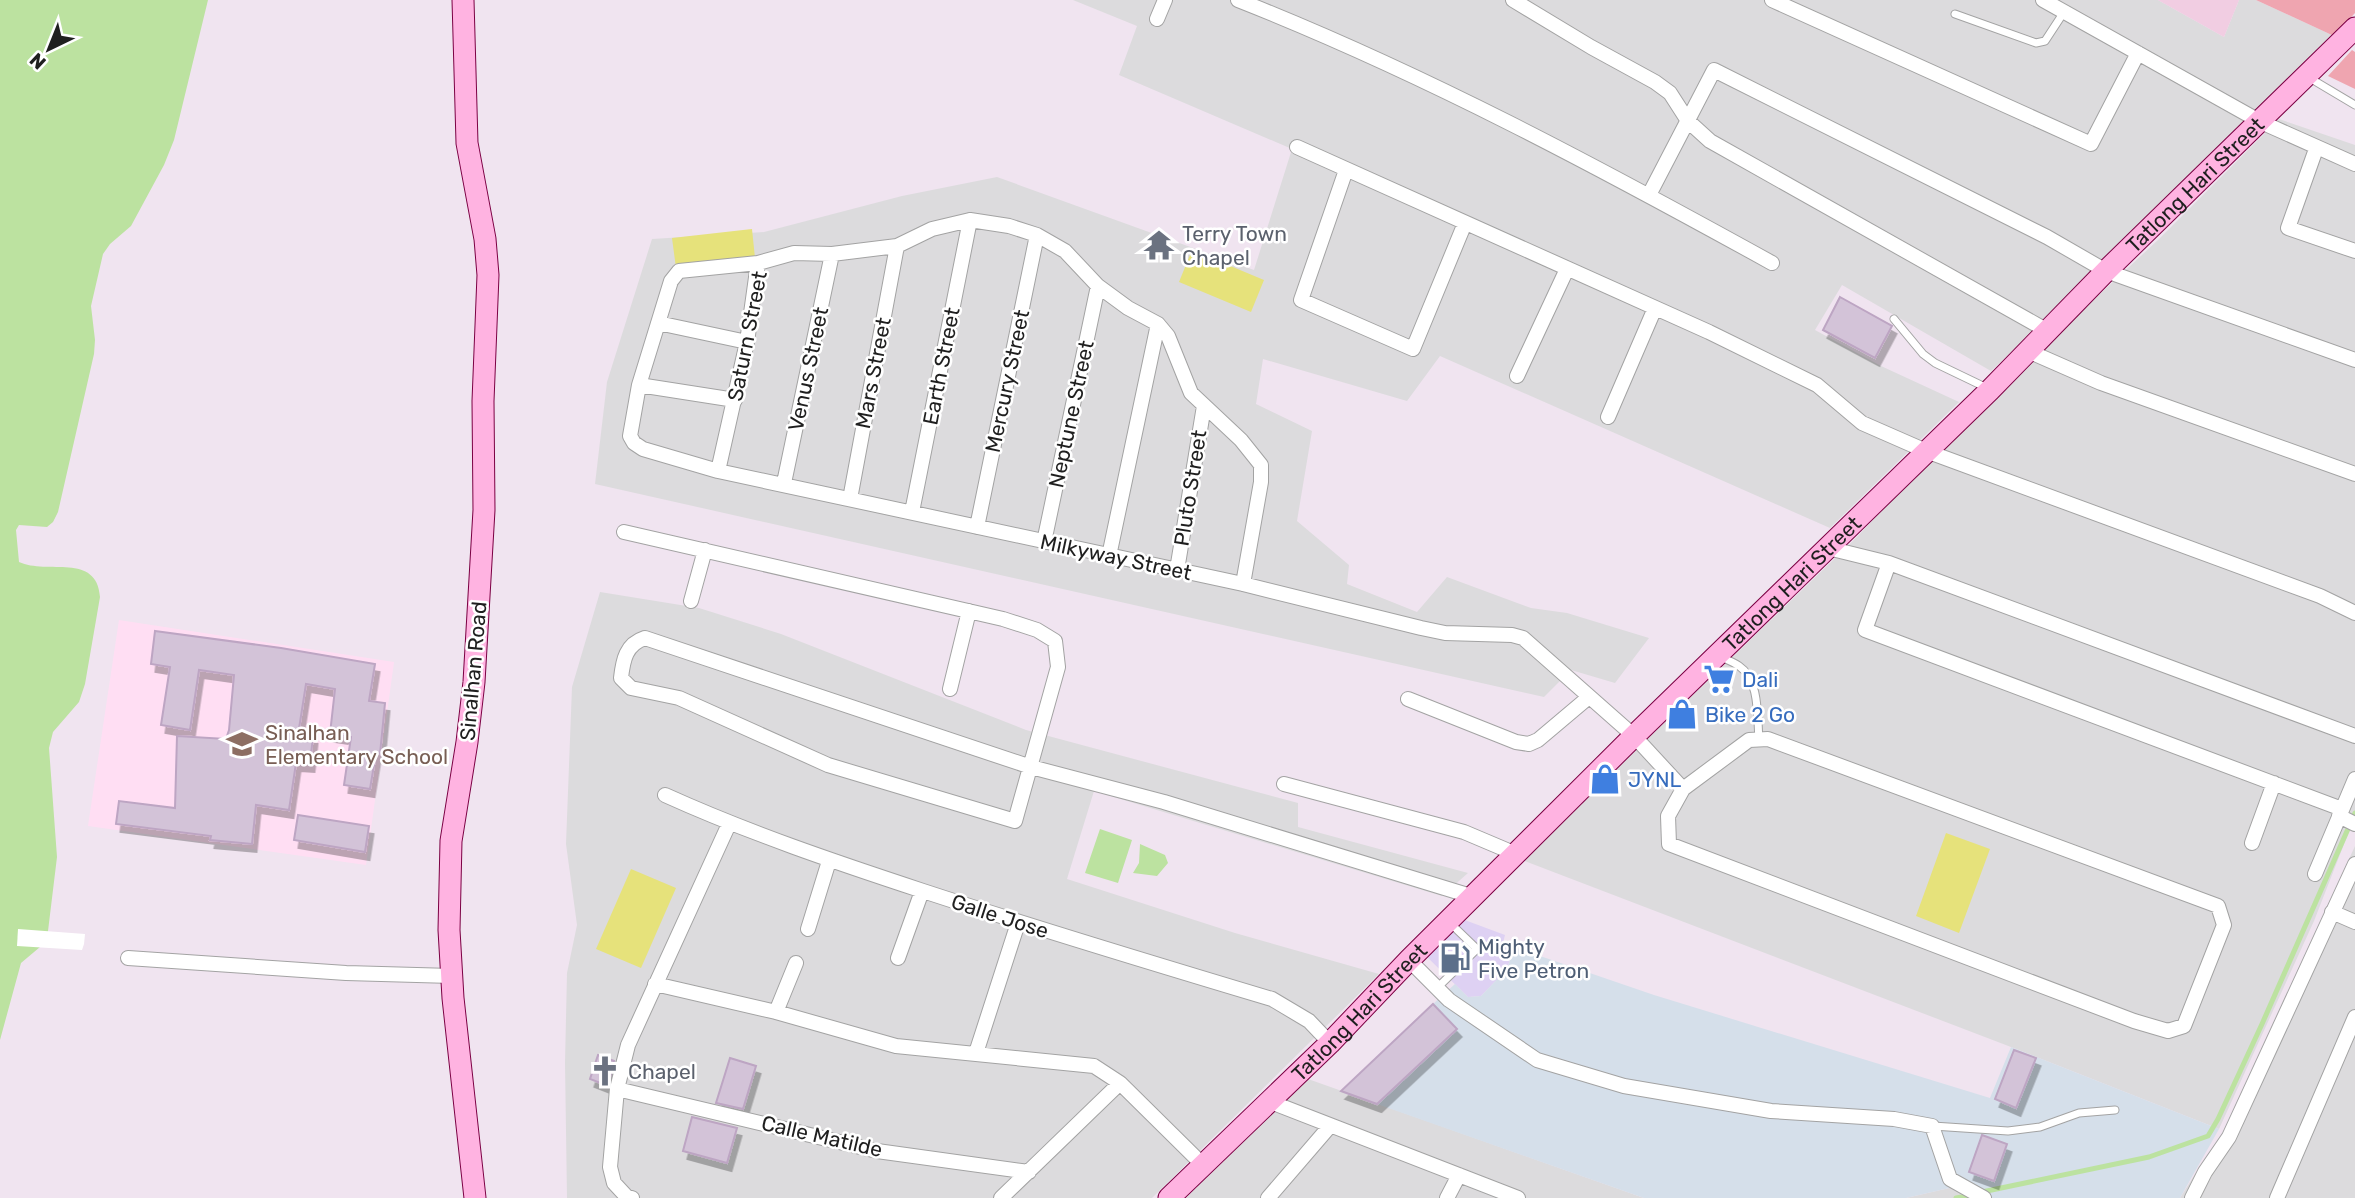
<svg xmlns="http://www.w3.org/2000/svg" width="2355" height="1198" font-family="Rubik,sans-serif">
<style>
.residential{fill:#dcdbdd}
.commercial{fill:#ded1f3}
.industrial{fill:#d5dfea}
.education{fill:#ffdef3}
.farmland{fill:#f1cde2}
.grass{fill:#efa5b0}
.pitch{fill:#e6e27b}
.water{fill:#bce2a0}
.pier{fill:#fff}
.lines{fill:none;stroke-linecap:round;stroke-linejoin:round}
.stream{stroke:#bce2a0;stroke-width:5}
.building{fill:#d3c3d8;stroke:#bda5c3;stroke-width:2;filter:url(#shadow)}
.lane-casing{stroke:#a3a3a3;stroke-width:9}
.street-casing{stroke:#a3a3a3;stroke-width:16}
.secondary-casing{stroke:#7b0043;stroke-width:23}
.lane{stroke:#fff;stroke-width:7}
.street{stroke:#fff;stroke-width:14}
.secondary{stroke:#ffb3e1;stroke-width:21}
.labels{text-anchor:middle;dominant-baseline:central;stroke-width:5;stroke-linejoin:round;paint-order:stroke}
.street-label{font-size:21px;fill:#1f1f1f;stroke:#fff}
.worship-label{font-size:21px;fill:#5b616d;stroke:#fff;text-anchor:start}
.shop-label{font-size:21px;fill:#366cbe;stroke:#fff;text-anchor:start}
.education-label{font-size:21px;fill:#785e54;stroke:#fff;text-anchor:start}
.service-label{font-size:21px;fill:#4e5e75;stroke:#fff;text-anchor:start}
</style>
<defs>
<filter id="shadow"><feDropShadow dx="4.5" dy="8" stdDeviation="0" flood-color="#0004"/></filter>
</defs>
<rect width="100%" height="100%" fill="#f0e4f0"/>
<!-- residential -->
<path class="residential" d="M1073,0H2158L2224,37L2239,0H2256L2334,36L2140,229L1991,371L1842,285L1815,330L1881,366L1959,402L1830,528L1440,356L1407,401L1263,359L1256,404L1312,431L1297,521L1349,565L1347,584L1417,612L1447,577L1531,608L1567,613L1649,638L1615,683L1571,670L1544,697L595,484L607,382L652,239L764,232L902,196L997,177L1254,270L1292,149L1119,75L1137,26Z
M2279,119L2355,145V816L2314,921L2219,1129L2011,1047L1522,860L1858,536L1981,405L2158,240Z
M600,592L699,608L781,634L1026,730L1298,803V827L1468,873L1442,896L1094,791L1067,879L1235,933L1379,974L1152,1198H567L565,1063L567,973L577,925L566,844L572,687Z
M2355,846V1198H2180L2195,1174L2219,1142Z
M1308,1079L1644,1198H1186Z
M1958,1186L1986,1198H1906Z"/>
<!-- commercial -->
<path class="commercial" d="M1462,919L1505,935L1503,943L1514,947L1507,969L1481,996L1468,997L1425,955Z"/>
<!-- industrial -->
<path class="industrial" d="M1514,947L1654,995L1990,1098L2011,1047L2219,1129L2180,1198H1986L1958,1186L1906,1198H1644L1377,1104L1433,1004L1455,984L1468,997L1481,996L1507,969Z"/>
<!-- education -->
<path class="education" d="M119,620L394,662L366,865L88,826Z"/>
<!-- farmland -->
<path class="farmland" d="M2158,0H2239L2224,37Z"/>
<!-- grass -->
<path class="grass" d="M2256,0H2355V13L2334,36Z
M2352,50L2355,52V89L2328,76Z"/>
<!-- pitch -->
<path class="pitch" d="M752,229L755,258L676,268L672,238Z
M1192,250L1264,280L1251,312L1179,282Z
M1946,833L1990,849L1959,933L1916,916Z
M631,869L676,888L641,968L596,949Z"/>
<!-- water -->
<path class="water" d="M0,0H208L174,140L164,165L131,226L110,244L103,254L91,306L95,340L94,354L58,512L53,522L47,527L19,525L16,530L19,562C47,575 97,552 100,597L85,684L79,702L53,732L49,748L57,857L48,931L40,947L21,963L0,1040Z
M1100,829L1132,840L1118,883L1085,873Z
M1140,844L1165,855L1168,863L1157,876L1133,873L1139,863Z"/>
<!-- pier -->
<path class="pier" d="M18,929L85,934L84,944L82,950L17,946Z"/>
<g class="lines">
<!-- stream -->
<path class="stream" d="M1982,1192L2149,1157L2208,1136L2218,1119L2262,1024L2355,813
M1956,1198L1973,1195"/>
</g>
<!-- building -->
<path class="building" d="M1840,297L1892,326L1875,358L1823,330Z
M155,631L281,648L375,664L369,701L385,703L380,754L376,753L370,789L344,785L351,737L330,734L335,689L306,684L298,735L313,736L310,764L296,763L289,810L256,805L252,844L210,840L211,836L116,824L119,801L175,808L177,736L226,739L229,730L234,675L199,670L190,730L161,725L170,667L151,664Z
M298,815L369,826L365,852L294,840Z
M1433,1004L1457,1029L1377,1104L1341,1091Z
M2014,1050L2036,1058L2016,1108L1995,1099Z
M598,1055L614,1061L608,1086L590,1079Z
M730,1058L756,1066L743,1109L716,1103Z
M692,1117L737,1128L727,1163L683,1151Z
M1982,1135L2007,1144L1994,1181L1969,1172Z"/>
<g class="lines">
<!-- lane casing -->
<g class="lane-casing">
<path id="lane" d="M1955,14L2036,43L2045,41L2064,12
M2308,77L2355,105
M1894,319L1923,354L1935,363L1987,388
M1719,656C1725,659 1733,662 1739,666C1760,680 1757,717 1759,739
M1437,988L1477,949L1449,922
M1933,1126L2008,1131L2040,1127L2079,1113L2115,1110"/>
</g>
<!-- street casing -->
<g class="street-casing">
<path id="street" d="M1238,0C1423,73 1598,167 1772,263
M1513,0L1591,47L1655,82L1670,93L1688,121L1710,141L2046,330
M1772,0L2091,144L2138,53
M2043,0L2261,122L2355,164
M1157,19L1165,0
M1297,147L1709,332L1817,385L1862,423L1926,451L2320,596L2355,613
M2316,149L2288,228L2355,251
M1346,170L1301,300L1413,349L1465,223
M1649,195L1714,70L2047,237L2106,271L2355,360
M658,323L747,342
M2028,351L2101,383L2355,474
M1517,376L1567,269
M639,385L735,400
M1608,417L1655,308
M718,471L747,342L758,263
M784,483L832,254
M850,499L897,246
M912,512L970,220
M977,527L1037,235
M624,532L1003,619L1037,630L1055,641L1058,667L1015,821L828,765L679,698L631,688L621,678C623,660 626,644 645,638L1031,767L1164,802L1474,897
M1044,542L1098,286
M1828,548L1889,563L2355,736
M1109,556L1158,324
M1889,563L1865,630L2342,809
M1177,570L1204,406
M1243,584L1261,482V465L1241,440L1191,393L1168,336L1158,324L1128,308L1098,286L1065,251L1037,235L1009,226L970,220L932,229L897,246L832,254L794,253L758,263L679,271L671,281L639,385L630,436L634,443L643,449L718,471L1243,584L1421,628L1445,633L1512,635L1523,638L1634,736L1683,789
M691,601L705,550
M950,689L969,611
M1408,699L1516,742L1529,744L1538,740L1589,697
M1768,739L2218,906L2224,925L2184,1026L2168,1031L2134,1021L1669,844L1668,816L1683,789L1749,740Z
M1284,784L1464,832L1516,854
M665,795C749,833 835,862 923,891C1039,929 1155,964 1272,999L1309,1021L1330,1043
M2339,816L2355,824
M2252,843L2274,783
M2315,874L2355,779
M2332,912L2355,922
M808,929L829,861
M128,958L346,973L452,976
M898,958L922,891
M1409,960L1449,1000L1537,1060L1624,1086L1771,1111L1894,1119L1932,1126L1950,1179L1984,1198
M655,984L776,1012L896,1046L1094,1066L1120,1083L1203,1165
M776,1012L796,963
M976,1053L1018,923
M617,1089L877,1151L1029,1172
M1268,1101L1518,1198
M632,1198L627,1197L614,1183L610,1167L617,1089L628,1045L729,824
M1001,1198L1120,1083
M1268,1198L1330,1126
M1447,1198L1459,1175
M2192,1198L2205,1172L2229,1137L2355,864
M2277,1198L2355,1017"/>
</g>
<!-- secondary casing -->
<g class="secondary-casing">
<g id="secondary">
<path d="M463,0L467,143L485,239L488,275L483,401L484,510L474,682L467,742L451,841L449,930L453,998L475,1198"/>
<path id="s1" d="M1169,1198L1330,1043L1409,960L1634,736L1990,390L2106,271L2355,28"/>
</g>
</g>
<!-- lane -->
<use href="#lane" class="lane"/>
<!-- street -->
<use href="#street" class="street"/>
<!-- secondary -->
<use href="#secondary" class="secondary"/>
</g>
<!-- icons -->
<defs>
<g id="temple-bare" transform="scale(2.415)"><path d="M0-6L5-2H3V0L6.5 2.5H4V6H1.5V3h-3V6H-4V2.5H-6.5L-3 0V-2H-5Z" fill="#6b7280" stroke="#fff" stroke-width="2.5" paint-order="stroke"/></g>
<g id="supermarket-bare" transform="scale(2.415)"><path d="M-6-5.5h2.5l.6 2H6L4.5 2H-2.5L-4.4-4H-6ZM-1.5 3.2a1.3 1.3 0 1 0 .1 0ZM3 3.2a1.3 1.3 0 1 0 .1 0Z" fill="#3f7fe0" stroke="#fff" stroke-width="2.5" paint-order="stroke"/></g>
<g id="shop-bare" transform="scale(2.415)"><path d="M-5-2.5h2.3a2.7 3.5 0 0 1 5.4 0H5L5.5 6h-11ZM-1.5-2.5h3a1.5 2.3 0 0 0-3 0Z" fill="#3f7fe0" stroke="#fff" stroke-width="2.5" paint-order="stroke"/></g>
<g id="school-bare" transform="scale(2.415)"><path d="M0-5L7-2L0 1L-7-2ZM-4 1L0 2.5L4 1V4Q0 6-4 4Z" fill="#8d6e63" stroke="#fff" stroke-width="2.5" paint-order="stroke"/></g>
<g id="fuel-bare" transform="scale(2.415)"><path d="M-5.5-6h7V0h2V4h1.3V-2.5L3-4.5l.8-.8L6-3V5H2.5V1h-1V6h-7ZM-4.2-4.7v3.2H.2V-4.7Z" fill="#5c6f8a" stroke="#fff" stroke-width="2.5" paint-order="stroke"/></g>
<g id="church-bare" transform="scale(2.415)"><path d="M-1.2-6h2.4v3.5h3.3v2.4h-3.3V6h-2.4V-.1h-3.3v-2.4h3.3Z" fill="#6b7280" stroke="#fff" stroke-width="2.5" paint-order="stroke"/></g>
</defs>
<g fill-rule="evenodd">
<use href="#temple-bare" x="1159" y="245"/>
<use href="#supermarket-bare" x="1719" y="679"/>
<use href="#shop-bare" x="1682" y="714"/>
<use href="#school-bare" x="242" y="744"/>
<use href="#shop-bare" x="1605" y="779"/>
<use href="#fuel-bare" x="1455" y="958"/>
<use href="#church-bare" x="605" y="1071"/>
</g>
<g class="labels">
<!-- street labels -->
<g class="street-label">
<text stroke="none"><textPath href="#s1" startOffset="1442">Tatlong Hari Street</textPath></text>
<text transform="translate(747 336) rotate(-79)">Saturn Street</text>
<text transform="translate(941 366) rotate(-79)">Earth Street</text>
<text transform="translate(808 369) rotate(-78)">Venus Street</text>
<text transform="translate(873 373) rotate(-79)">Mars Street</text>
<text transform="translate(1007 381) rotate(-78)">Mercury Street</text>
<text transform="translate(1071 414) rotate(-78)">Neptune Street</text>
<text transform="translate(1190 488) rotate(-81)">Pluto Street</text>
<text transform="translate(1116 557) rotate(12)">Milkyway Street</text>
<text stroke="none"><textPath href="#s1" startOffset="875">Tatlong Hari Street</textPath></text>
<text transform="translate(473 671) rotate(-85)">Sinalhan Road</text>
<text transform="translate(1000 916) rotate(18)">Galle Jose</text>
<text stroke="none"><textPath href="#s1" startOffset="266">Tatlong Hari Street</textPath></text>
<text transform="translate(822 1136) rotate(13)">Calle Matilde</text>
</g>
<!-- worship labels -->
<g class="worship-label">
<text x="1182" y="233">Terry Town<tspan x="1182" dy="24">Chapel</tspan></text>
<text x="628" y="1071">Chapel</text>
</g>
<!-- shop labels -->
<g class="shop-label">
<text x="1742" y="679">Dali</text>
<text x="1705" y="714">Bike 2 Go</text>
<text x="1628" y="779">JYNL</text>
</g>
<!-- education labels -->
<g class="education-label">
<text x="265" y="732">Sinalhan<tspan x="265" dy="24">Elementary School</tspan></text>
</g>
<!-- service labels -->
<g class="service-label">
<text x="1478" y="946">Mighty<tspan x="1478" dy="24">Five Petron</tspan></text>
</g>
</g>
<!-- north arrow -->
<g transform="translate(49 49) rotate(223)" stroke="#ffffff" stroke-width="5" paint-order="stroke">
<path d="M0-5L12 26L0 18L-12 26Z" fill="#1f1f1f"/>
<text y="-10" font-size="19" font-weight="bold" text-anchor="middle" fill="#1f1f1f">N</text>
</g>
</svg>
